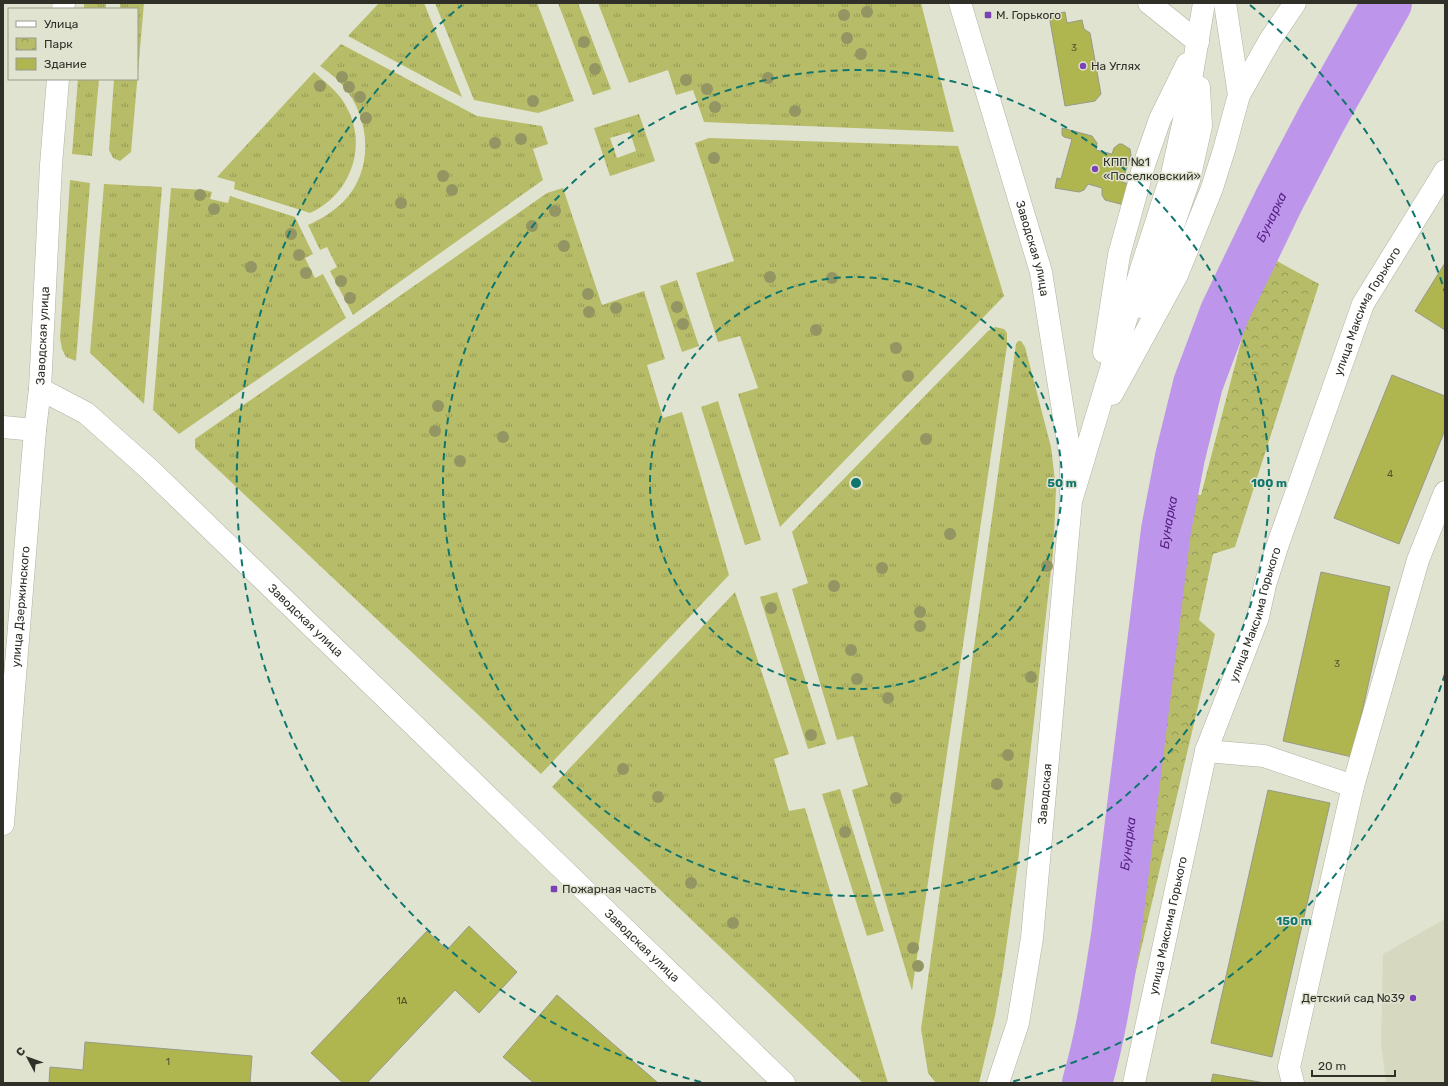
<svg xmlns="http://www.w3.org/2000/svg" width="1448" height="1086" font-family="Rubik,sans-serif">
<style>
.built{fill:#d6d9bf}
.grass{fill:url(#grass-tufts);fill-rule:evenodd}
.park{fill:url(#park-crowns)}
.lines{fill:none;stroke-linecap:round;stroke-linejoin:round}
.river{stroke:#bd96eb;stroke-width:50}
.building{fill:#b0b64f;stroke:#989988}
.minor-casing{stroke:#b0b1a0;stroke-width:23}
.major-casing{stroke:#b0b1a0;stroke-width:23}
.minor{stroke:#fff;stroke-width:22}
.major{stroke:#fff;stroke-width:22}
.tree{fill:#939662}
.ring{fill:none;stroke:#0f766e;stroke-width:2;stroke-dasharray:7 5}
.poi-dot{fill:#7d41b6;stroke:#e1e3d1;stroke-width:1.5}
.labels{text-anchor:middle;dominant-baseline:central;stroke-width:3;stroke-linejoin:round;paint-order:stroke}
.number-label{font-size:10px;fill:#505232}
.poi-label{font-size:12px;fill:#303029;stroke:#e1e3d1;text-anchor:start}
.street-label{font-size:12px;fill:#303029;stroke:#e1e3d1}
.water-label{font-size:13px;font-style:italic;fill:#551f82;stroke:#e1e3d1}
.centre{fill:#0f766e;stroke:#e1e3d1;stroke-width:2}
.ring-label{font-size:12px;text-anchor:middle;font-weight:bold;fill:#0f766e;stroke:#e1e3d1;stroke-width:3;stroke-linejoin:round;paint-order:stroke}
</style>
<defs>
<pattern id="grass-tufts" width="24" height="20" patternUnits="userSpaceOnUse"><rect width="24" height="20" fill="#b7bc68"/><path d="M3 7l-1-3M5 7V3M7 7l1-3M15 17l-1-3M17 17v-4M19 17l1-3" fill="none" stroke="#959956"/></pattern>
<pattern id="park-crowns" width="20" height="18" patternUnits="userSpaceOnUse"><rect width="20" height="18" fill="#b7bc68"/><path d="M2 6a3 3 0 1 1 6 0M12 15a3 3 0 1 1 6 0" fill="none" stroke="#959956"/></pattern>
</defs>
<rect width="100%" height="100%" fill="#e1e3d1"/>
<!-- built -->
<path class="built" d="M1445,919V1083H1386L1381,1043L1383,954Z"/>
<!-- grass -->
<path class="grass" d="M84,3H106V9H84Z
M120,3H144L131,152L120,161L113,158L109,150L114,79H137V9H120Z
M379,3H424L462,97L348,36Z
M435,3H537L574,101L538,113L474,100Z
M558,3H578L611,89L593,95Z
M598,3H921L954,132L704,122L693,90L676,95L668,70L629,83Z
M341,44L477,116L542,126L548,144L533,149L543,180L353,315L330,271L337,267L327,247L320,250L308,225C321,219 333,212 344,201C374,170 371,118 343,86C337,78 328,72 320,66Z
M314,72C326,83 340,93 347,108C368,147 350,195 310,213L234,189L235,182L217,177Z
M78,79H99L92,156L72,154Z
M639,114L655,161L610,176L594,128ZM630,132L636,151L617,158L610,138Z
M709,138L958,146L1004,296L780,527L738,394L758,388L740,336L718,342L696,273L734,261L695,143Z
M70,180L90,183L76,361L66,357L62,349L60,338Z
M104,184L162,187L144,404L90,353Z
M171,188L204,190L212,192L210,199L228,203L230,196L295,217L313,254L305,258L315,278L323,274L346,318L179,434L153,410Z
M563,188L602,305L644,291L665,359L647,365L663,418L682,412L729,575L541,774L195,448V439L547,193Z
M677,280L699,346L682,352L660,286Z
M995,327L1004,329L1007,333V346L912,991L852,790L868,785L853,736L837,740L792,589L808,583L792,532L988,331Z
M1018,341H1021L1025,347L1051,447L1056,489L1055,513L1053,553L1017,870L1003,970L995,1016L979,1083H936L928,1073L921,1029L1016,344Z
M718,401L761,540L745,545L701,407Z
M735,592L789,754L774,759L789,811L805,808L888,1083H863L552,787Z
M777,592L826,744L808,749L760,597Z
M840,789L884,931L867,936L822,794Z"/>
<!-- park -->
<path class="park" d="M1264,254L1319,284L1235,547L1213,554L1199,620L1215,634L1118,1047L1111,1046L1137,844L1150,675L1173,493L1201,495Z"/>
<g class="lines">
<!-- river -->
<path class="river" id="s1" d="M1087,1083C1101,1035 1108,986 1116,936L1166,530L1180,457L1198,384L1225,312L1279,200L1322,118L1387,3"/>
</g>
<!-- building -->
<path class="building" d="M1065,12L1067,23L1082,20L1084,29L1090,33L1101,94L1095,101L1065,106L1049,15Z
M1062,128L1092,136L1097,143L1096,150L1112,154L1114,148L1119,144H1122L1130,149L1131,155L1122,182L1129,184L1124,205L1105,200L1102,195V188L1088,184L1084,190L1079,192L1055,188L1057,178L1061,179L1072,139L1064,137L1062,135Z
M1445,263V330L1415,311Z
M1392,375L1445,396V430L1399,544L1334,518Z
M1321,572L1390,587L1352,757L1283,741Z
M1268,790L1330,803L1272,1057L1211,1043Z
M469,926L517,972L479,1013L455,990L367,1083H343L311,1053L427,931L447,950Z
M557,995L658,1083H534L503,1057Z
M85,1042L252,1056L250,1083H49L50,1067L83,1070Z
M1213,1074L1265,1083H1211Z"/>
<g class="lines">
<!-- minor casing -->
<g class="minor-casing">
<g id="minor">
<path id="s2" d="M960,3L1041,272L1071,461V494"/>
<path d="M1149,3L1198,42"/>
<path d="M63,9L64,3"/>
<path d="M1239,95L1270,40L1295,3"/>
<path id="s3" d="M40,389L86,413L149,469L784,1083"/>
<path d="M3,427L35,430"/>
<path d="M1206,751L1264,756L1353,786L1289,1067L1293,1083"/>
<path d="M1353,786L1418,560L1445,492"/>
<path id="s4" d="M3,824L35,430L40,389L51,165L58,79"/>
<path id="s5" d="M1134,1083L1206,751L1258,617L1265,585L1278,544L1363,304L1445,171"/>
</g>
</g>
<!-- major casing -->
<g class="major-casing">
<g id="major">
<path d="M1142,307L1158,269L1189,180L1201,126L1199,87"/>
<path d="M1104,352L1119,255L1144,165L1160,119L1187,64"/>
<path d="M1112,394L1177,275L1212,188L1224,150L1239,95L1225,3"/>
<path id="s6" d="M998,1083L1018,1023L1032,938L1071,501L1143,263L1172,174L1185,115L1204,3"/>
</g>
</g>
<!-- minor -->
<use href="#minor" class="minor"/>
<!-- major -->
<use href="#major" class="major"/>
</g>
<!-- trees -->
<g class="tree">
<circle cx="867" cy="12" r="6"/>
<circle cx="844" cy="15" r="6"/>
<circle cx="847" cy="38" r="6"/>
<circle cx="584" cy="42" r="6"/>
<circle cx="861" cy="54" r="6"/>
<circle cx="595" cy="69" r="6"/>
<circle cx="342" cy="77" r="6"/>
<circle cx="768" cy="78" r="6"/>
<circle cx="686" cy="80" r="6"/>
<circle cx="320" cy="86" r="6"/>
<circle cx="349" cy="87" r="6"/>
<circle cx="707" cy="89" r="6"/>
<circle cx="360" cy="97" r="6"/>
<circle cx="533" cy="101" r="6"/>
<circle cx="715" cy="107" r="6"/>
<circle cx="795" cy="111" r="6"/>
<circle cx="366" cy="118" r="6"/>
<circle cx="521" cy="139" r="6"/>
<circle cx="495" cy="143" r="6"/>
<circle cx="714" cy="158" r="6"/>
<circle cx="443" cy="176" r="6"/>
<circle cx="452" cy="190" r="6"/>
<circle cx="200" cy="195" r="6"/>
<circle cx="401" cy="203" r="6"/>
<circle cx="214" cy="209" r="6"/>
<circle cx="555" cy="211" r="6"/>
<circle cx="532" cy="226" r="6"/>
<circle cx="291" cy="234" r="6"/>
<circle cx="564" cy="246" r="6"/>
<circle cx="299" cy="255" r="6"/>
<circle cx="251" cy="267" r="6"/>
<circle cx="306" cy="273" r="6"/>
<circle cx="770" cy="277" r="6"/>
<circle cx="832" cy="278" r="6"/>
<circle cx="341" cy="281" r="6"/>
<circle cx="588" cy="294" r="6"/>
<circle cx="350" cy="298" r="6"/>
<circle cx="677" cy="307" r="6"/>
<circle cx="616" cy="308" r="6"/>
<circle cx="589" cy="312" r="6"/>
<circle cx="683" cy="324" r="6"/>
<circle cx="816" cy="330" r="6"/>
<circle cx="896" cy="348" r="6"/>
<circle cx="908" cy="376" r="6"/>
<circle cx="438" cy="406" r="6"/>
<circle cx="435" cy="431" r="6"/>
<circle cx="503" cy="437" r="6"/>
<circle cx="926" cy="439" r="6"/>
<circle cx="460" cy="461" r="6"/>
<circle cx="950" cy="534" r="6"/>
<circle cx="1047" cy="566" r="6"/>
<circle cx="882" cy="568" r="6"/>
<circle cx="834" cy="586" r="6"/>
<circle cx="771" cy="608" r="6"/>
<circle cx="920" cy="612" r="6"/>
<circle cx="920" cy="626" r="6"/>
<circle cx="851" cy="650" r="6"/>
<circle cx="1031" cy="677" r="6"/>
<circle cx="857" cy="679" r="6"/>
<circle cx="888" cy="698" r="6"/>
<circle cx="811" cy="735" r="6"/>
<circle cx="1008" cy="755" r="6"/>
<circle cx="623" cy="769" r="6"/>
<circle cx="997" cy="784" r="6"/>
<circle cx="658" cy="797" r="6"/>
<circle cx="896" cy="798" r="6"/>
<circle cx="845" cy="832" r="6"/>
<circle cx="691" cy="883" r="6"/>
<circle cx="733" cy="923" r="6"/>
<circle cx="913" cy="948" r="6"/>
<circle cx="918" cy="966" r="6"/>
</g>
<!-- distance rings -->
<g class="ring">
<circle cx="856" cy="483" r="206"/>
<circle cx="856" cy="483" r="413"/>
<path d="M1445 674A619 619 0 0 1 1011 1082M701 1082A619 619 0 0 1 462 5M1250 5A619 619 0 0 1 1445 292"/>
</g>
<!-- markers -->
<g class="poi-dot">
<rect x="984" y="11" width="8" height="8" rx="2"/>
<circle cx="1083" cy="66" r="4"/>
<circle cx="1095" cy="169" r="4"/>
<rect x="550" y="885" width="8" height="8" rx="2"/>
<circle cx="1413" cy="998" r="4"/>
</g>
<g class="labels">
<!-- number labels -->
<g class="number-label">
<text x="1074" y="48">3</text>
<text x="1390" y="474">4</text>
<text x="1337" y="664">3</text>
<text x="402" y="1001">1А</text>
<text x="168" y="1062">1</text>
</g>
<!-- poi labels -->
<g class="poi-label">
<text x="996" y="15">М. Горького</text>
<text x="1091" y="66">На Углях</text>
<text x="1103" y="162">КПП №1<tspan x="1103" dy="14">«Поселковский»</tspan></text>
<text x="562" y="889">Пожарная часть</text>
<text x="1405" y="998" text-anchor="end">Детский сад №39</text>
</g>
<!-- street labels -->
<g class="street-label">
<text stroke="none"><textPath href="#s2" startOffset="256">Заводская улица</textPath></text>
<text stroke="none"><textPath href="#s5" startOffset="809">улица Максима Горького</textPath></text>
<text stroke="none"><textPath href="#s4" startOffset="490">Заводская улица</textPath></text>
<text stroke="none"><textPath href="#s4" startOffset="218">улица Дзержинского</textPath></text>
<text stroke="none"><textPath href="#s5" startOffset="485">улица Максима Горького</textPath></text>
<text stroke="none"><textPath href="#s3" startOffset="354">Заводская улица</textPath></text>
<text stroke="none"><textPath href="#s6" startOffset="294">Заводская</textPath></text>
<text stroke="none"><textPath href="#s5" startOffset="161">улица Максима Горького</textPath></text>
<text stroke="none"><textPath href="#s3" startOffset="822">Заводская улица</textPath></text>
</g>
<!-- water labels -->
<g class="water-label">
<text stroke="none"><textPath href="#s1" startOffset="891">Бунарка</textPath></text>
<text stroke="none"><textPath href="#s1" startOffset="567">Бунарка</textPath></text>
<text stroke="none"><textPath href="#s1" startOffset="243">Бунарка</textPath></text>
</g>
</g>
<circle cx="856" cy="483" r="6" class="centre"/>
<g class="ring-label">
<text x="1062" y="487">50 m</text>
<text x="1269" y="487">100 m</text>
<text x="1294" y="925">150 m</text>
</g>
<!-- border -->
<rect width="1448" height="1086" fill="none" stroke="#303029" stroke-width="8"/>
<!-- legend -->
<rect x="8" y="8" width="130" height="72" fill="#e1e3d1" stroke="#9a9b8e"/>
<rect x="16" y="21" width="20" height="6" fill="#ffffff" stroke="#9a9b8e"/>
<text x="44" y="28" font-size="12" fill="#303029">Улица</text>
<rect x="16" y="38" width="20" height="12" fill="url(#park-crowns)" stroke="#9a9b8e"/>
<text x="44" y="48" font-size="12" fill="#303029">Парк</text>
<rect x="16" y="58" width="20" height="12" fill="#b0b64f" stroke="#9a9b8e"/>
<text x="44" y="68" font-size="12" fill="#303029">Здание</text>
<!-- north arrow -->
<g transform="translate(28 1058) rotate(311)" stroke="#e1e3d1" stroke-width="3" paint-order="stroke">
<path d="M0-3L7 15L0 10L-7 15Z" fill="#303029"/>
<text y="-6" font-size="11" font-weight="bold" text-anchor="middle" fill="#303029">С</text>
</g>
<!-- scale -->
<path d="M1312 1070v6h83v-6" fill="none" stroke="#303029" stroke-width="2"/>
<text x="1318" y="1070" font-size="12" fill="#303029" stroke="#e1e3d1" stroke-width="3" paint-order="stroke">20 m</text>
</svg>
